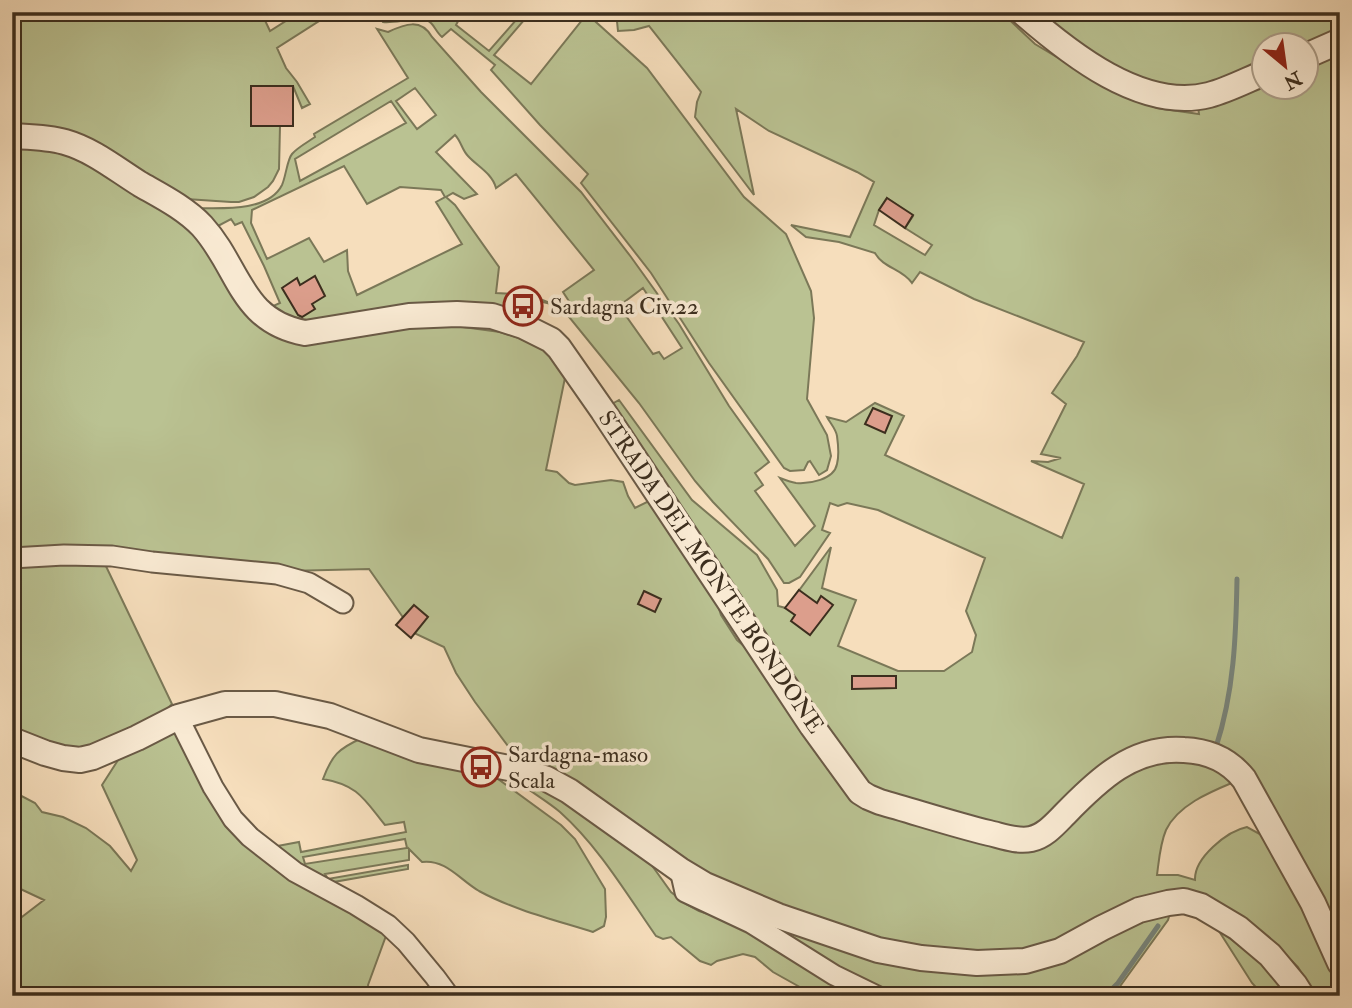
<svg xmlns="http://www.w3.org/2000/svg" width="1352" height="1008" font-family="'IM FELL Double Pica',serif">
<style>
.green{fill:#bac292;stroke:#7b7858;stroke-width:2;fill-rule:evenodd}
.lines{fill:none;stroke-linecap:round;stroke-linejoin:round}
.stream{stroke:#77837a;stroke-width:5}
.building{fill:#dc9e8c;stroke:#3c2e1e;stroke-width:2}
.minor-casing{stroke:#6a5a46;stroke-width:23}
.tertiary-casing{stroke:#6a5a46;stroke-width:28}
.minor{stroke:#f9ead3;stroke-width:19}
.tertiary{stroke:#f9ead3;stroke-width:24}
.labels{text-anchor:middle;dominant-baseline:central;stroke-width:7;stroke-linejoin:round;paint-order:stroke}
.poi-label{font-size:23px;fill:#3c2e1e;stroke:#f9ead3;text-anchor:start}
.street-label{font-size:23px;fill:#3c2e1e;stroke:#f9ead3}
</style>
<rect width="100%" height="100%" fill="#f6debc"/>
<filter id="stains"><feTurbulence type="fractalNoise" baseFrequency=".00286" numOctaves="4"/><feColorMatrix values="0 0 0 0 .2 0 0 0 0 .09 0 0 0 0 .02 0 0 0 .5 -.17"/></filter>
<radialGradient id="worn" r=".72"><stop offset=".6" stop-color="#630" stop-opacity="0"/><stop offset="1" stop-color="#630" stop-opacity=".3"/></radialGradient>
<!-- green -->
<path class="green" d="M12,12H261L270,31L300,12H315L319,21L277,48L286,68L297,82L310,104L302,108L293,86H252L251,126H280L279,169L273,181L268,187L254,197L239,202H231L186,199L12,126Z
M376,12H463L456,25L489,51L523,12H531L494,55L531,84L587,14L647,68L744,197L786,234L811,291L814,318L807,399L827,435L831,456L827,470L819,475L810,461L808,462L804,470L790,471L784,468L709,363L651,273L581,183L588,174L540,125L491,70L495,65L451,29L442,37C437,33 435,27 431,23C423,14 396,24 383,22Z
M616,12H1001L1035,44L1117,93L1157,108L1199,114L1196,92L1163,87L1125,71L1090,51L1038,12H1340V939L1267,798L1190,742L1040,823L1022,831L872,788L852,768L610,405L619,400L692,500L757,555L777,590L778,606L786,608L831,547L822,588L856,600L838,646L898,671H944L972,652L976,635L966,611L985,558L878,510L847,503L838,506L830,503L822,530L830,533L800,577L789,583H784L768,559L713,502L695,481L639,403L565,312H576L563,292L594,270L516,174L496,188C492,173 477,166 468,156C462,150 461,141 455,135L436,152L477,194L464,199L453,193L446,197L455,205L499,267L496,293L530,295L555,305C540,301 523,296 517,315L307,323L275,315L273,306L280,303L264,266L242,222L235,225L231,219L216,227L191,208C218,208 268,213 282,185C286,176 287,160 292,154C298,147 308,142 315,137L314,134L408,78L377,29L388,32C405,24 421,18 432,37L481,92L581,192L631,257L679,324L729,406L769,462L755,473L763,485L755,491L795,546L815,526L780,478C785,480 790,482 796,483C809,484 834,480 837,464C839,456 838,443 837,436C836,429 830,423 827,417L846,422L875,403L904,416L885,455L1062,538L1084,484L1031,461L1048,462L1061,458L1041,454L1066,404L1052,393L1077,356L1084,342L974,299L920,272L912,283C903,269 883,268 875,253L839,242L806,237L791,225L850,237L874,182L857,172L769,131L736,109L754,195L695,117L697,102L701,92L649,26L634,30L618,31ZM1264,46H1306V88H1264ZM415,88L436,115L417,129L396,101ZM391,101L406,123L300,181L295,159ZM344,166L367,204L400,187L441,190L445,197L436,202L462,244L357,295L348,271L347,250L324,262L309,238L267,259L251,223L252,210ZM887,198L913,216L905,228L932,245L925,255L874,225L879,210ZM643,288L682,348L664,359L659,352L653,354L619,306Z
M12,144L29,146L75,157L189,226C224,264 227,317 280,338L399,329L429,326L463,327L500,332L519,338L549,352L566,373L546,470L557,472L569,483L575,485L611,480L623,482L628,496L635,508L651,500L715,596L721,615L737,640L744,646L847,793L1006,848L1109,784L1152,760L1206,762L1234,782C1210,792 1178,805 1166,830C1160,844 1159,860 1157,875H1178L1195,880C1194,858 1227,831 1247,827L1267,838L1332,964L1340,989V996H1315L1298,967L1283,952L1201,896L1050,946L995,953L925,947L866,935L729,886L525,760L508,746L475,702L456,673L444,647L414,633L369,569L286,571L12,553Z
M103,560L172,704L161,715L98,746L73,751L12,731V562Z
M172,731L177,733L214,797L387,933L368,985L370,996H12V927L18,920L44,900L12,885V791L35,803L42,812L63,817L86,828L110,846L131,871L137,860L102,785L120,757Z
M362,738L402,757L498,779L561,825L575,839L605,889L606,917L604,926L593,932C555,920 514,910 479,891C460,880 446,859 422,862L409,849V860L325,874L328,879L408,865V869L334,882L331,888L272,847L299,842L301,852L406,832L404,822L385,825C364,799 358,785 323,779C332,755 338,749 362,738ZM405,839L407,848L305,864L303,857Z
M517,781L552,794L648,860L671,892L686,904L699,911L730,921L852,993L851,996H816L773,972L755,957L743,954L717,961L711,965L700,961L671,937L663,939L656,936C626,893 599,847 560,812C547,801 531,792 517,781Z
M1171,910L1168,920L1113,996H886L744,912L976,972Z
M1217,928L1270,970L1291,996H1264L1252,983Z"/>
<g class="lines">
<!-- stream -->
<path class="stream" d="M1216,747C1234,692 1236,636 1237,579
M1105,996L1118,983L1158,926"/>
</g>
<!-- building -->
<path class="building" d="M251,86H293V126H251Z
M887,198L913,215L905,228L879,210Z
M315,276L325,296L312,304L315,309L302,317L298,315L282,288L297,278L300,285Z
M873,408L892,416L885,433L865,424Z
M799,590L817,603L821,596L833,605L810,635L791,621L795,615L785,608Z
M644,591L661,599L655,612L638,604Z
M414,605L428,617L411,638L396,625Z
M852,676H896V688L852,689Z"/>
<g class="lines">
<!-- minor casing -->
<g class="minor-casing">
<path id="minor" d="M12,558L64,555L112,556L152,562L277,574L309,583L343,603
M178,717L213,787L233,819L250,837L295,872L356,905L388,925L406,942L435,977L449,996
M680,870L685,892L751,923L834,975L877,996"/>
</g>
<!-- tertiary casing -->
<g class="tertiary-casing">
<path id="tertiary" d="M1022,12C1069,53 1142,112 1209,95C1228,90 1247,80 1264,73
M1306,56L1340,41
M12,136C30,137 48,137 65,142C93,150 116,169 140,184C161,196 185,208 202,226C240,268 240,321 305,333L409,316L457,314L492,316L523,326L551,340L559,348L603,411L812,726L860,792L868,797L880,802C916,812 952,824 989,833C1002,836 1017,842 1031,839C1045,836 1055,824 1065,814C1098,780 1133,746 1184,750C1208,751 1229,760 1244,779L1313,903L1340,963
M12,740L45,753L63,758L80,760L93,757L137,738L178,717L225,704H275L330,716L419,750L519,770L547,779L569,791L680,870L705,885L778,916L878,950L921,958L977,963L1025,961L1060,951L1102,928L1139,910L1168,903L1184,901L1201,906L1238,928L1270,955L1295,985L1302,996"/>
</g>
<!-- minor -->
<use href="#minor" class="minor"/>
<!-- tertiary -->
<use href="#tertiary" class="tertiary"/>
</g>
<!-- icons -->
<defs>
<g id="bus-ring" transform="scale(2.0125)"><circle r="9.5" fill="#f9ead3" stroke="#8f2418" stroke-width="1.5"/><path d="M-5-6H5V4H4V6H2V4H-2V6H-4V4H-5ZM-3.5-4V0h7V-4ZM-3.5 1.2v1.5H-2V1.2ZM2 1.2v1.5H3.5V1.2Z" fill="#8f2418"/></g>
</defs>
<g fill-rule="evenodd">
<use href="#bus-ring" x="523" y="306"/>
<use href="#bus-ring" x="481" y="767"/>
</g>
<g class="labels">
<!-- poi labels -->
<g class="poi-label">
<text x="550" y="306">Sardagna Civ.22</text>
<text x="508" y="754">Sardagna-maso<tspan x="508" dy="26">Scala</tspan></text>
</g>
<!-- street labels -->
<g class="street-label">
<text transform="translate(711 572) rotate(56)">STRADA DEL MONTE BONDONE</text>
</g>
</g>
<!-- margin -->
<rect width="1352" height="1008" fill="none" stroke="#f6debc" stroke-width="42"/>
<rect x="14" y="14" width="1324" height="980" fill="none" stroke="#3c2e1e" stroke-width="3.5"/>
<rect x="21" y="21" width="1310" height="966" fill="none" stroke="#3c2e1e" stroke-width="2"/>
<!-- north arrow -->
<g transform="translate(1285 66) rotate(151)"><circle r="33" fill="#f9ead3" stroke="#ad9f8b" stroke-width="2"/>
<path d="M0-5L12 26L0 18L-12 26Z" fill="#8f2418"/>
<text y="-10" font-size="19" font-weight="bold" text-anchor="middle" fill="#3c2e1e">N</text>
</g>
<rect width="100%" height="100%" filter="url(#stains)"/>
<rect width="100%" height="100%" fill="url(#worn)"/>
</svg>
